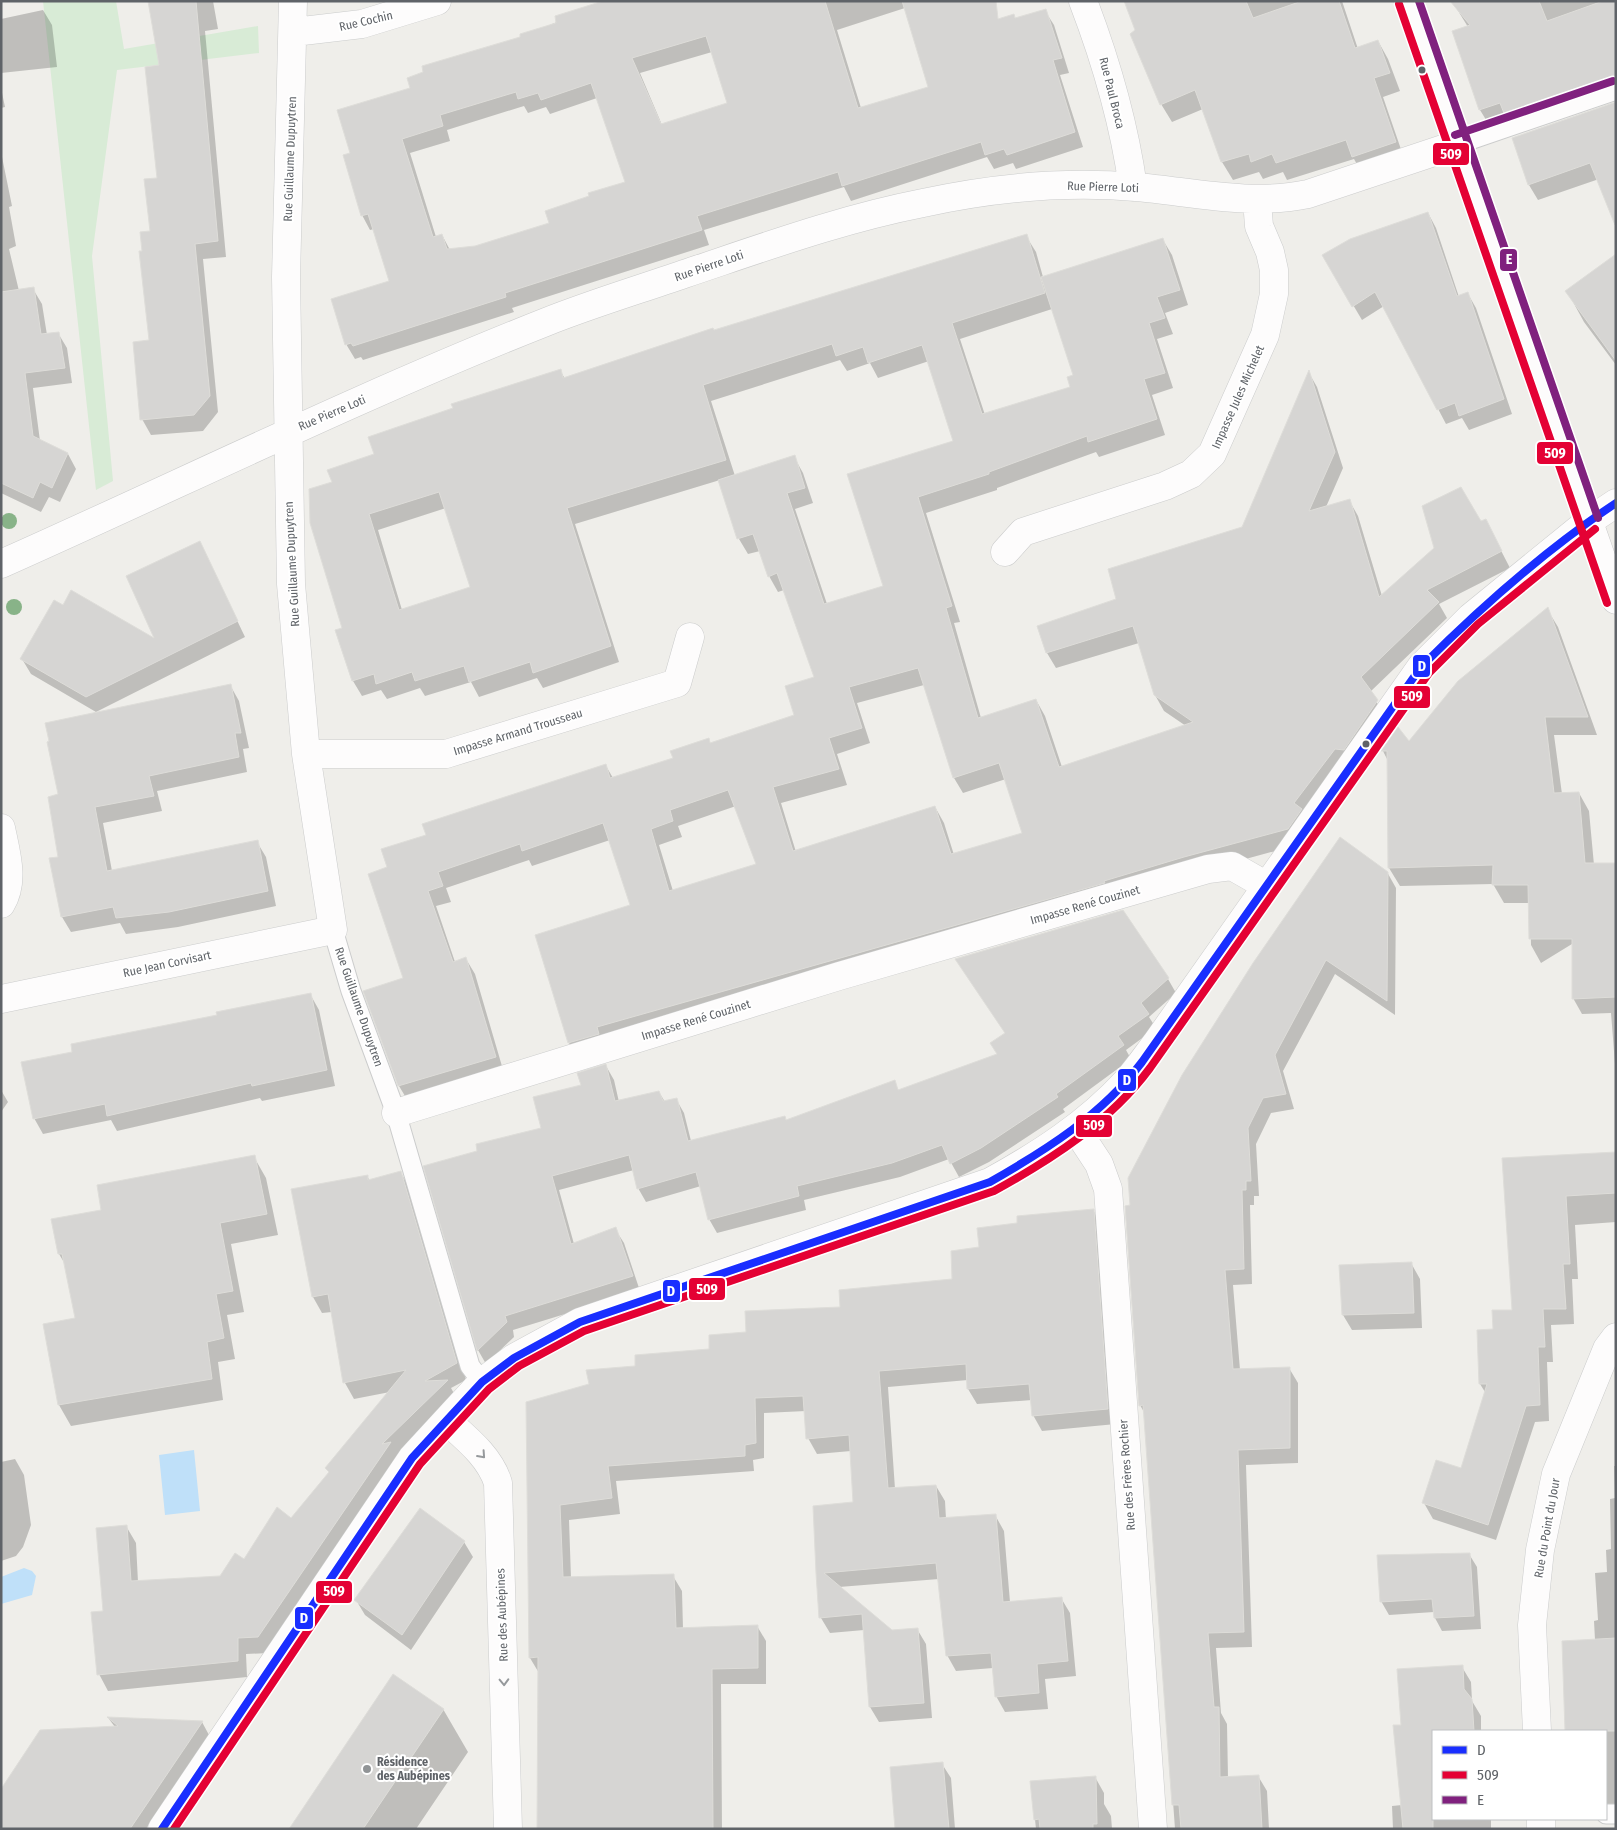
<svg xmlns="http://www.w3.org/2000/svg" width="1617" height="1830" font-family="'Fira Sans Condensed',sans-serif">
<style>
.green{fill:#d8ebd6}
.water{fill:#bfe0f9}
.shadow{fill:#0003;fill-rule:evenodd}
.building{fill:#d6d5d3;stroke:#deddd9;fill-rule:evenodd}
.lines{fill:none;stroke-linecap:round;stroke-linejoin:round}
.service-casing{stroke:#cbcccc;stroke-width:21}
.minor-casing{stroke:#cbcccc;stroke-width:29}
.tertiary-casing{stroke:#cbcccc;stroke-width:29}
.secondary-casing{stroke:#cacacb;stroke-width:29}
.service{stroke:#fdfcfc;stroke-width:19}
.minor{stroke:#fdfcfc;stroke-width:28}
.tertiary{stroke:#fdfcfc;stroke-width:28}
.secondary{stroke:#fdfcfc;stroke-width:28}
.bus-1-casing{stroke:#fff;stroke-width:11}
.bus-2-casing{stroke:#fff;stroke-width:11}
.bus-3-casing{stroke:#fff;stroke-width:11}
.bus-1{stroke:#192eff;stroke-width:8}
.bus-2{stroke:#e40134;stroke-width:8}
.bus-3{stroke:#80217e;stroke-width:8}
.tree{fill:#88b388}
.oneway{stroke:#96999c}
.bus-dot{fill:#5f6368;stroke:#fff;stroke-width:2}
.poi-dot{fill:#919496;stroke:#fff;stroke-width:2}
.labels{text-anchor:middle;dominant-baseline:central;stroke-width:4;stroke-linejoin:round;paint-order:stroke}
.street-label{font-size:12px;fill:#5f6368;stroke:#fff}
.poi-label{font-size:12px;font-weight:bold;fill:#5f6368;stroke:#fff;text-anchor:start}
.line-badge{stroke:#fff;stroke-width:2}
.badge-label{font-size:14px;text-anchor:middle;font-weight:bold;fill:#fff}
</style>
<rect width="100%" height="100%" fill="#efeeea"/>
<!-- green -->
<path class="green" d="M43,1H116L124,49L258,26L259,53L117,70L92,256L113,481L96,490Z"/>
<!-- water -->
<path class="water" d="M194,1450L200,1511L165,1515L159,1455Z
M24,1568L32,1571L36,1576L32,1595L1,1604V1577Z"/>
<!-- shadow -->
<path class="shadow" d="M149,1H213L218,29L205,31L226,257L203,259L218,412L203,431L151,435L142,419L150,341L143,252L151,232L158,179L161,66Z
M607,1H952L905,8L837,30L861,108L929,88L1015,19L1045,11L1054,25L1069,73L1060,75L1083,147L1016,169L1013,163L994,169L987,157L851,201L844,187L704,230L709,245L512,308L514,312L363,360L361,357L355,359L346,344L391,282L374,229L370,230L362,215L352,154L411,89L521,37ZM712,52L728,104L662,125L640,73ZM597,98L626,182L550,224L475,248L450,250L442,235L436,237L410,153L450,141L447,130L524,106L528,113L546,107L550,114Z
M1126,1H1342L1358,49L1378,41L1388,59L1400,91L1383,97L1405,161L1363,175L1354,159L1287,180L1283,172L1263,179L1259,172L1233,180L1222,162L1203,109L1172,122L1161,104Z
M1452,1H1616V86L1491,128L1480,110L1468,27Z
M43,10L52,25L57,67L1,73V19Z
M1,88L5,107L1,108Z
M1615,104L1599,179L1538,200L1529,185L1513,138Z
M1,152L12,206L9,207L16,246L9,249L19,291L33,289L42,304L47,335L58,333L67,348L72,383L33,388L40,441L68,454L76,469L60,502L49,497L41,512L1,493Z
M1428,213L1436,228L1459,297L1468,294L1476,308L1512,414L1469,430L1462,418L1446,424L1384,306L1362,320L1324,256Z
M1026,236L1036,252L1043,277L1163,240L1172,255L1188,305L1165,313L1173,334L1157,339L1173,388L1152,395L1165,435L1099,457L1096,452L997,488V490L926,513L960,622L954,623L981,718L1036,700L1045,716L1062,767L1186,726L1164,711L1155,695L1139,643L1056,668L1047,653L1038,627L1118,600L1243,528L1309,373L1317,387L1343,468L1326,507L1349,500L1358,516L1382,596L1481,523L1494,537L1510,568L1439,604L1447,618L1370,692L1386,717L1297,845L1111,896L578,1059L569,1043L537,936L631,906L610,840L532,866L529,860L446,888L451,902L436,906L455,962L466,959L475,974L504,1073L408,1101L399,1086L365,992L405,979L389,868L428,836L606,766L613,778L674,759L708,739L711,744L796,716L815,678L784,590L778,592L769,576L760,551L748,554L739,539L720,480L575,524L619,662L543,688L537,678L479,697L471,682L425,696L420,688L387,699L381,690L362,696L353,681L343,629L333,483L376,455L560,370L565,379ZM1052,309L1074,376L1071,387L985,415L960,339ZM840,360L847,371L870,363L878,378L929,361L954,441L848,475L885,586L827,604L795,509L813,503L803,473L794,457L735,476L711,401ZM446,508L471,588L402,610L378,530ZM924,685L954,778L963,793L1006,779L1024,834L954,855L944,823L935,807L796,852L781,803L847,785L837,754L870,743L857,703ZM736,806L757,865L673,891L659,845L682,837L678,826Z
M1616,255V365L1584,322L1567,291Z
M200,543L245,637L96,712L31,674L22,659L157,641Z
M1547,609L1558,627L1597,735H1554L1562,794L1579,793L1589,811L1594,865L1616,917L1541,963L1531,945L1530,903H1504L1493,884L1400,886L1389,868L1388,761L1383,751L1409,743Z
M230,685L239,701L249,748L243,749L247,772L157,791L162,811L103,823L112,871L257,842L266,857L276,906L178,927L126,934L120,923L71,932L62,917L59,795Z
M1387,872L1396,888L1395,1015L1335,974L1283,1071L1294,1109L1271,1113L1256,1144L1259,1196H1254V1205H1250L1252,1284L1233,1285L1240,1370L1289,1368L1298,1383V1463L1246,1465L1252,1647L1216,1648L1221,1713L1227,1724L1228,1778L1258,1776L1267,1791L1269,1829H1175L1145,1414L1140,1405L1131,1206Z
M1616,935V1077L1611,1013L1582,1014L1573,998Z
M957,959L1168,979L1176,993L1149,1017L1156,1028L1126,1050L1131,1059L1063,1109L1065,1112L989,1162L959,1177L949,1159L900,1177L804,1200L806,1210L717,1233L709,1219L701,1186L646,1202L638,1188L634,1170L559,1190L574,1244L615,1229L624,1243L640,1291L513,1330L514,1337L486,1364L478,1350L425,1167L479,1152L542,1129L582,1086L606,1066L614,1080L619,1102L659,1092L665,1102L676,1099L684,1113L691,1141L787,1122L894,1082L899,1091L998,1055L1006,1034Z
M310,994L319,1010L335,1086L262,1101L260,1098L117,1131L111,1120L43,1134L34,1118L74,1053Z
M1,1090L8,1102L1,1112Z
M1616,1154V1222L1575,1225L1578,1279H1572L1574,1324L1551,1325L1553,1362H1547L1549,1421L1535,1422L1496,1540L1433,1519L1424,1503L1461,1470L1485,1392L1480,1384L1494,1331L1513,1311L1503,1159Z
M254,1157L266,1178L278,1235L231,1244L244,1312L227,1315L235,1359L218,1362L223,1400L71,1426L59,1405L76,1319L65,1264L59,1254L103,1211Z
M401,1173L410,1189L466,1380L451,1388L456,1397L397,1455L400,1459L268,1653L246,1654L247,1677L108,1691L99,1674L105,1612L126,1526L136,1543L138,1582L220,1577L244,1561L291,1520L330,1473L390,1392L354,1399L345,1383L332,1312L322,1313L313,1297L293,1190L367,1176L370,1181Z
M1093,1210L1102,1225L1116,1424L1042,1431L1033,1415L1032,1400L977,1404L968,1389V1380L888,1387L895,1489L936,1486L945,1501L946,1519L995,1515L1004,1531L1010,1602L1061,1598L1070,1613L1076,1676L1045,1679L1048,1709L1005,1712L996,1696L993,1668L956,1671L947,1655L939,1579L839,1587L891,1631L917,1629L926,1644L932,1718L879,1722L870,1707L864,1630L830,1633L821,1618L817,1573L854,1503L851,1451L817,1454L808,1438L806,1411L764,1413V1458L753,1460L754,1471L616,1481L620,1514L569,1520L571,1578L673,1576L682,1591L683,1629L757,1626L766,1641V1684H721L722,1829H538L539,1673L530,1658L527,1403L591,1385L636,1367L711,1350L747,1333L954,1281L981,1248L1018,1225Z
M1411,1263L1420,1279L1422,1328L1352,1330L1343,1315Z
M15,1459L24,1475L31,1525L23,1547L16,1556L1,1561V1462Z
M1614,1466H1616V1810H1606V1731H1566L1563,1642L1595,1640L1594,1621L1598,1620L1595,1573L1607,1572L1606,1550L1611,1549L1610,1499L1615,1498Z
M464,1542L473,1557L411,1650L365,1615L356,1600Z
M1469,1554L1477,1567L1481,1629L1442,1631L1435,1618L1434,1612L1389,1615L1381,1601Z
M1462,1667L1471,1682L1472,1701L1481,1716V1731H1433V1819H1491V1829H1393L1392,1806L1402,1805V1726Z
M443,1709L468,1752L416,1829H290Z
M109,1719L202,1722L209,1735L146,1829H1L115,1727Z
M942,1764L951,1778L955,1829H896Z
M1095,1777L1104,1793V1804L1111,1816L1112,1829H1036L1031,1782Z"/>
<!-- building -->
<path class="building" d="M148,1H196L218,241L195,244L210,396L194,415L140,420L133,342L149,340L139,251H142L140,232L150,231L144,179L157,178L145,67L159,65Z
M603,1H825L858,108L928,87L902,1H996L998,19L1014,14L1015,18L1046,9L1062,58L1053,60L1075,132L1007,155L1004,149L985,155L981,142L842,186L838,172L697,216L702,230L505,293L506,297L353,346L351,343L345,345L331,299L389,281L368,214L361,216L343,155L350,153L337,110L410,88L407,78L423,72L422,66L520,37V34L556,23L555,16ZM706,36L727,103L661,124L632,58ZM591,83L625,182L588,193L589,196L545,211L549,223L475,246L447,249L442,234L433,237L402,139L443,126L440,115L516,92L518,99L538,93L541,100Z
M1124,1H1246L1253,18L1302,1H1339L1355,48L1378,40L1390,73L1374,78L1396,142L1352,157L1346,140L1276,163L1272,154L1251,162L1249,154L1221,162L1195,90L1160,105L1130,34L1135,30Z
M1450,1H1539L1547,21L1603,1H1616V79L1505,116L1500,103L1479,110L1452,31L1470,25Z
M1616,102V225H1615L1590,163L1528,185L1512,138Z
M1428,212L1457,296L1468,292L1504,399L1459,416L1455,403L1437,410L1375,292L1352,307L1322,255L1350,239Z
M1027,234L1045,293L952,323L982,414L1070,387L1067,377L1073,375L1041,277L1163,238L1180,290L1157,297L1165,318L1149,323L1165,373L1144,379L1157,419L1088,442L1087,436L989,472V474L918,497L952,606L946,608L978,718L1036,699L1059,767L1193,722L1154,695L1133,626L1046,653L1037,626L1116,599L1108,569L1242,527L1309,370L1335,452L1309,511L1350,499L1379,597L1434,548L1422,506L1461,487L1481,521L1486,519L1502,551L1427,590L1439,602L1361,677L1378,700L1344,750L1335,749L1294,803L1302,809L1288,829L1184,857L1104,881L1105,883L597,1027L599,1034L568,1043L535,935L630,905L603,823L522,851L520,844L438,872L443,886L428,891L453,962L466,957L496,1057L398,1086L363,991L403,978L368,874L387,867L381,849L426,835L422,824L606,764L610,778L673,758L670,751L709,738L710,743L794,715L785,686L814,677L777,573L768,577L753,534L737,539L718,480L795,455L805,488L787,493L824,604L883,586L847,474L953,441L922,345L868,363L863,347L836,356L832,344L703,385L726,460L567,508L611,646L533,673L530,662L469,682L464,666L415,681L412,672L376,684L374,674L352,681L335,630L342,628L310,523L309,489L332,482L327,470L374,454L368,437L453,408L451,404L561,369L563,378L713,328L714,330ZM439,492L470,587L399,610L369,514ZM918,668L953,778L999,763L1022,833L951,854L935,806L793,851L773,787L839,769L829,738L862,728L849,687ZM728,790L756,864L669,891L651,829L673,821L670,810Z
M1616,254V361L1565,291Z
M34,287L41,334L59,332L65,368L25,373L33,436L68,453L52,488L40,482L33,498L1,483V292Z
M200,541L238,621L86,697L20,659L54,600L63,605L71,590L154,638L126,576Z
M1548,607L1588,717H1545L1554,793L1579,792L1585,863H1616V997L1572,999V939H1529L1528,885H1492L1493,865L1388,868L1387,751H1381L1398,727L1409,741L1458,681Z
M231,684L241,733H235L239,757L149,776L154,796L95,807L107,871L258,840L268,891L169,912L116,918L113,907L61,917L49,858L58,857L48,797L58,794L47,742L49,741L45,723Z
M1340,837L1388,872L1387,1001L1326,960L1275,1055L1286,1094L1263,1098L1248,1128L1251,1181H1246V1190H1242L1244,1269L1225,1270L1233,1369L1290,1367V1448L1238,1450L1244,1632L1208,1633L1214,1707H1219L1220,1777L1259,1775L1262,1829H1181L1179,1805H1172L1143,1405L1139,1406L1125,1206L1130,1205L1128,1178L1182,1075L1253,963Z
M1123,910L1169,978L1141,1003L1149,1014L1118,1036L1124,1045L1056,1094L1058,1097L981,1148L950,1164L942,1145L892,1163L797,1186L799,1196L708,1220L696,1172L637,1189L629,1155L552,1176L571,1244L616,1227L633,1276L505,1316L507,1322L477,1351L423,1166L477,1151L476,1144L541,1128L533,1097L581,1085L577,1073L606,1064L615,1101L659,1091L663,1101L677,1098L688,1141L785,1116L786,1120L895,1080L898,1090L997,1054L990,1043L1005,1033L955,959Z
M311,993L327,1070L252,1086L251,1083L107,1116L105,1104L33,1119L21,1062L72,1052L71,1044L217,1015L216,1012Z
M1616,1152V1193L1566,1196L1570,1264H1563L1566,1309H1543L1545,1347H1538L1540,1405L1526,1406L1488,1525L1422,1503L1436,1460L1461,1468L1487,1384H1479L1477,1330L1493,1329L1492,1310H1512L1502,1158Z
M255,1155L267,1214L220,1223L233,1291L216,1294L224,1338L207,1342L212,1379L58,1405L43,1324L75,1318L62,1254H58L51,1219L101,1210L97,1185Z
M401,1171L457,1363L425,1381L448,1380L382,1444L391,1442L258,1637L238,1638V1661L97,1675L91,1612L103,1611L96,1528L127,1525L131,1581L220,1576L235,1553L244,1559L277,1507L291,1518L329,1472L325,1468L406,1370L343,1383L328,1294L312,1297L291,1189L368,1175V1180Z
M1094,1209L1108,1409L1032,1416L1029,1384L967,1389L966,1364L879,1371L888,1488L936,1485L939,1518L996,1514L1003,1602L1062,1597L1068,1661L1037,1664L1039,1693L995,1697L991,1653L946,1656L936,1563L824,1573L892,1630L918,1628L924,1703L869,1707L862,1614L819,1618L816,1573L813,1506L853,1502L849,1435L806,1439L803,1396L755,1398L756,1443L745,1445V1456L608,1466L612,1498L560,1505L563,1577L674,1574L676,1628L758,1625V1668L712,1669L713,1829H537L538,1657L529,1658L526,1402L589,1384L586,1370L635,1366V1355L709,1349V1335L746,1332L745,1311L840,1307L839,1290L952,1279L951,1251L979,1247L977,1228L1017,1223V1216Z
M1412,1262L1414,1313L1342,1315L1339,1265Z
M420,1508L465,1541L402,1635L354,1600Z
M1470,1553L1474,1616L1434,1618L1432,1599L1380,1602L1377,1555Z
M1616,1638V1731H1565L1562,1641Z
M1463,1665L1464,1689L1472,1699L1474,1731H1433V1829H1403L1393,1725H1401L1397,1669Z
M393,1674L444,1709L363,1829H289Z
M107,1717L203,1721L130,1829H1V1789L40,1730L118,1726Z
M943,1762L949,1829H895L890,1767Z
M1096,1776L1097,1824H1093V1829H1040L1039,1819L1034,1820L1030,1781Z"/>
<g class="lines">
<!-- service casing -->
<g class="service-casing">
<path id="service" d="M1458,144L1616,90
M333,930L351,991L396,1113L470,1366L482,1382
M1606,1814H1616"/>
</g>
<!-- minor casing -->
<g class="minor-casing">
<path id="minor" d="M1083,1C1106,61 1124,123 1133,187
M294,32L362,24L437,1
M1005,552L1023,532L1165,486L1191,474L1212,454L1265,335L1274,294V270L1270,252L1259,226L1257,200
M1,564C183,483 361,395 546,322C591,304 638,290 684,274C762,248 841,219 923,203C992,188 1065,181 1136,187C1193,192 1251,206 1308,194L1458,144
M306,754H446L677,683L690,637
M1,828C6,853 15,881 1,904
M1,999L333,930L306,754L291,584L286,277L293,1
M396,1113L839,976L1208,869L1232,866L1267,886
M1076,1129L1099,1164L1108,1189L1153,1829
M447,1421C467,1439 490,1457 498,1483L508,1829
M1537,1731L1532,1625L1540,1550L1556,1474L1607,1349L1616,1337
M1541,1819V1829"/>
</g>
<!-- tertiary casing -->
<g class="tertiary-casing">
<path id="tertiary" d="M162,1829L412,1458L482,1382L514,1358L580,1322L990,1182C1041,1154 1087,1124 1126,1082C1137,1070 1147,1055 1157,1042L1421,667L1471,617L1589,521L1616,503"/>
</g>
<!-- secondary casing -->
<g class="secondary-casing">
<path id="secondary" d="M1408,1L1616,600"/>
</g>
<!-- service -->
<use href="#service" class="service"/>
<!-- minor -->
<use href="#minor" class="minor"/>
<!-- tertiary -->
<use href="#tertiary" class="tertiary"/>
<!-- secondary -->
<use href="#secondary" class="secondary"/>
<!-- bus-1 casing -->
<g class="bus-1-casing">
<path id="bus-1" d="M162,1829L412,1458L482,1382L514,1358L580,1322L990,1182C1046,1150 1102,1115 1142,1062L1421,667C1481,607 1545,550 1616,503"/>
</g>
<!-- bus-2 casing -->
<g class="bus-2-casing">
<path id="bus-2" d="M1399,4L1607,603
M174,1829L420,1464L489,1389L519,1366L584,1331L994,1191C1052,1159 1110,1122 1150,1068L1429,673L1478,624L1595,529"/>
</g>
<!-- bus-3 casing -->
<g class="bus-3-casing">
<path id="bus-3" d="M1419,1L1598,518
M1455,135L1613,81"/>
</g>
<!-- bus-1 -->
<use href="#bus-1" class="bus-1"/>
<!-- bus-2 -->
<use href="#bus-2" class="bus-2"/>
<!-- bus-3 -->
<use href="#bus-3" class="bus-3"/>
</g>
<!-- trees -->
<g class="tree">
<circle cx="9" cy="521" r="8"/>
<circle cx="14" cy="607" r="8"/>
</g>
<!-- one-way arrows -->
<defs><path id="oneway-chevron" d="M-2-3.5L2.5 0L-2 3.5" fill="none" stroke-width="1.6" stroke-linecap="round" stroke-linejoin="round" transform="scale(1.25)"/></defs>
<g class="oneway">
<use href="#oneway-chevron" transform="translate(482 1455) rotate(48)"/>
<use href="#oneway-chevron" transform="translate(504 1682) rotate(88)"/>
</g>
<!-- markers -->
<g class="bus-dot">
<circle cx="1422" cy="70" r="4.5"/>
<circle cx="1366" cy="744" r="4.5"/>
</g>
<circle class="poi-dot" cx="367" cy="1769" r="5"/>
<g class="labels">
<!-- street labels -->
<g class="street-label">
<text transform="translate(366 21) rotate(-13)">Rue Cochin</text>
<text transform="translate(1112 93) rotate(76)">Rue Paul Broca</text>
<text transform="translate(290 159) rotate(-88)">Rue Guillaume Dupuytren</text>
<text transform="translate(1103 187) rotate(2)">Rue Pierre Loti</text>
<text transform="translate(709 266) rotate(-19)">Rue Pierre Loti</text>
<text transform="translate(1238 397) rotate(-66)">Impasse Jules Michelet</text>
<text transform="translate(332 413) rotate(-23)">Rue Pierre Loti</text>
<text transform="translate(292 564) rotate(-93)">Rue Guillaume Dupuytren</text>
<text transform="translate(518 732) rotate(-17)">Impasse Armand Trousseau</text>
<text transform="translate(1085 905) rotate(-16)">Impasse René Couzinet</text>
<text transform="translate(167 964) rotate(-12)">Rue Jean Corvisart</text>
<text transform="translate(359 1007) rotate(71)">Rue Guillaume Dupuytren</text>
<text transform="translate(696 1020) rotate(-17)">Impasse René Couzinet</text>
<text transform="translate(1127 1475) rotate(-94)">Rue des Frères Rochier</text>
<text transform="translate(1547 1528) rotate(-80)">Rue du Point du Jour</text>
<text transform="translate(502 1615) rotate(-92)">Rue des Aubépines</text>
</g>
<!-- poi labels -->
<g class="poi-label">
<text x="377" y="1762">Résidence<tspan x="377" dy="14">des Aubépines</tspan></text>
</g>
</g>
<g class="line-badge">
<rect x="1432" y="142" width="38" height="24" rx="5" fill="#e40134"/>
<rect x="1499" y="248" width="19" height="24" rx="5" fill="#80217e"/>
<rect x="1536" y="441" width="38" height="24" rx="5" fill="#e40134"/>
<rect x="1412" y="654" width="19" height="24" rx="5" fill="#192eff"/>
<rect x="1393" y="685" width="38" height="24" rx="5" fill="#e40134"/>
<rect x="1117" y="1068" width="20" height="24" rx="5" fill="#192eff"/>
<rect x="1075" y="1114" width="38" height="24" rx="5" fill="#e40134"/>
<rect x="688" y="1277" width="38" height="24" rx="5" fill="#e40134"/>
<rect x="662" y="1279" width="19" height="24" rx="5" fill="#192eff"/>
<rect x="315" y="1580" width="38" height="24" rx="5" fill="#e40134"/>
<rect x="294" y="1606" width="20" height="24" rx="5" fill="#192eff"/>
</g>
<g class="badge-label">
<text x="1451" y="159">509</text>
<text x="1509" y="264">E</text>
<text x="1555" y="458">509</text>
<text x="1422" y="671">D</text>
<text x="1412" y="701">509</text>
<text x="1127" y="1085">D</text>
<text x="1094" y="1130">509</text>
<text x="707" y="1294">509</text>
<text x="671" y="1296">D</text>
<text x="334" y="1596">509</text>
<text x="304" y="1623">D</text>
</g>
<!-- border -->
<rect width="1617" height="1830" fill="none" stroke="#5f6368" stroke-width="5"/>
<!-- legend -->
<rect x="1432" y="1730" width="175" height="90" fill="#ffffff" stroke="#bfc1c3"/>
<rect x="1442" y="1746" width="25" height="8" fill="#192eff" stroke="#bfc1c3"/>
<text x="1477" y="1755" font-size="15" fill="#5f6368">D</text>
<rect x="1442" y="1771" width="25" height="8" fill="#e40134" stroke="#bfc1c3"/>
<text x="1477" y="1780" font-size="15" fill="#5f6368">509</text>
<rect x="1442" y="1796" width="25" height="8" fill="#80217e" stroke="#bfc1c3"/>
<text x="1477" y="1805" font-size="15" fill="#5f6368">E</text>
</svg>
